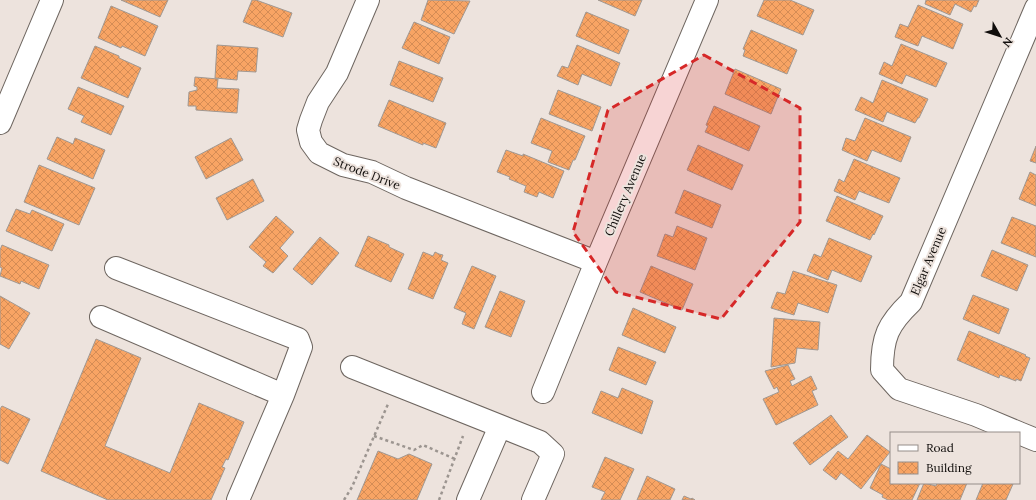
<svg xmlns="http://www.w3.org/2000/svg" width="1036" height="500" font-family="Lora,serif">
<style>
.building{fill:url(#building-cross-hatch);stroke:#a09892}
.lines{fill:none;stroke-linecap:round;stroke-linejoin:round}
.minor-casing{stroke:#6e6660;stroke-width:24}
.path{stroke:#9c9590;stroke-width:2.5;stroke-dasharray:3 3;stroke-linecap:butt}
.minor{stroke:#fff;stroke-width:22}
.marked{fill:#d62828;fill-opacity:0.2;stroke:#d62828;stroke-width:3;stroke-dasharray:8 5;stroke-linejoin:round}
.labels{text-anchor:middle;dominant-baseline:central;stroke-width:4;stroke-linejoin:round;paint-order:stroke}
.street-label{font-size:12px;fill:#100d0b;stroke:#ede3dd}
</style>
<defs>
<pattern id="building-cross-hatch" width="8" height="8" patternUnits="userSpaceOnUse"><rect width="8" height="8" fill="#f8a464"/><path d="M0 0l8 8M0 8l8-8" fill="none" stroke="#d48c55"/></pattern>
</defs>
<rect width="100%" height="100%" fill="#ede3dd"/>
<!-- building -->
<path class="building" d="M121,0H168L160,17Z
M252,0H256L292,13L283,37L243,22Z
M428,0L470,1L454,34L421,20Z
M598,0H642L635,16Z
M764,0H790L814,10L803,35L757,16Z
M926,0H979L976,7L974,6L971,12L955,4L950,15L925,4Z
M918,5L963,24L953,49L922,36L918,46L895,37L900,24L908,27Z
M111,6L158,26L145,56L122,46L121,48L98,38Z
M586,12L629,30L619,54L576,36Z
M414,22L450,37L439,64L402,48Z
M751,30L797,50L787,74L743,56L745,50L743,49Z
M901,44L947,63L936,87L906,75L902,84L879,74L884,62L892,66Z
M217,45L258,48L256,72L238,71L237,80L215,78Z
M577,45L620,63L611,86L582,74L578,85L557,76L562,66L568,68Z
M95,46L119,56V58L141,68L128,98L81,78Z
M399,61L443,78L433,102L390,85Z
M735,69L781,89L771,114L725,94Z
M195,77L218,79L217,88L239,89L237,113L196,110V106H188L189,92L197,90V87L194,86Z
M882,80L928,99L919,118H918L915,123L887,112L883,122L855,110L861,97L873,103Z
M78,87L124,106L111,135L81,122L84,116L68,109Z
M558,90L601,107L592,131L549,114Z
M389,100L446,123L436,148L423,143V145L378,126Z
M714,106L760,126L749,151L705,132L708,126L706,125Z
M541,118L585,136L575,160H573L569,170L548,162L552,151L531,143Z
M865,118L911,137L901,162L872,150L867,161L842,150L846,138L855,141Z
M57,137L73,144L75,138L105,150L93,179L47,159Z
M231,138L243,160L206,179L195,157Z
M698,145L743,165L732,190L687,170Z
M1036,146V163L1030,161Z
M506,150L523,156V154L564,171L553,198L539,192L537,197L524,192L526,186L509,179L510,177L497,172Z
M854,159L900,178L889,203L859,191L855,200L834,191L839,179L844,182Z
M39,165L95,188L79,225L24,202Z
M1030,172L1036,175V206L1019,199Z
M253,179L264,201L227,220L216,198Z
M684,190L721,205L712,228L675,213Z
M837,196L883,216L874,235L873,234L870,240L826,221Z
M16,209L30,214L32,210L64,224L52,251L6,231Z
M276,216L294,232L280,248L288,256L273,273L263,266L266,262L249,247Z
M1012,217L1036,226V257L1001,243Z
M677,226L707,238L695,270L657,256L665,234L673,237Z
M368,236L389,245V247L404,254L391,282L355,266Z
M320,237L339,253L312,285L293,269Z
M829,238L872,256L861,282L832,270L828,280L807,271L814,254L821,257Z
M2,245L49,265L39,289L21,281L20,284L0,276L2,268L0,267V250Z
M992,250L1028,265L1017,291L981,276Z
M423,252L433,256L435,252L439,254L443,255L441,260L448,263L433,299L408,289Z
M472,266L496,276L474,329L462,324L466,313L454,308Z
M651,266L693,284L682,310L640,292Z
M793,271L837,285L828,313L798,303L794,315L771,308L777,292L785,294Z
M500,291L525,301L511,337L485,327Z
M973,295L1009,309L999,334L963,319Z
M0,296L30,313L9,349L0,344Z
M633,308L676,327L665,353L622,335Z
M774,318L820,322L818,350L797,348L795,363L771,367Z
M969,331L1026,355L1025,356L1030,358L1021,381L1016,379V381L1000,375L999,378L957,360Z
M96,339L141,358L105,446L170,473L199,403L244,422L228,460L226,459L222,467L225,468L211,500H108L41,471Z
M618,347L656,362L646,385L609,370Z
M788,365L795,379L790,381L792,386L811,376L817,389L812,391L818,405L776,425L763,399L779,392L777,387L774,389L765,371Z
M622,388L653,401L642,434L592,413L601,391L618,398Z
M2,406L30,419L8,464L0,460V409Z
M831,415L848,437L810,465L793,443Z
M867,435L890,452L861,489L841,473L836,480L823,470L838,451L848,459Z
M378,451L398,459L409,454L432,464L417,500H357Z
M605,457L634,469L620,500H601L605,492L592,487Z
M881,464L891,469V483H920L912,500H888L882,497L883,495L870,488Z
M647,476L675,489L670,500H637Z
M924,483L936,486L937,483H967L960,500H917Z
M983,483H1010L1013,484L1006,500H976Z
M684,496L691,499L692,498L695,500H682Z"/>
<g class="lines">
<!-- minor casing -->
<g class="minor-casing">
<path id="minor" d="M368,0L337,73L318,102L311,120L308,130L311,142L319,153L343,165L372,172L406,188L596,262
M0,123L52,0
M116,268L298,339L301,347L283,395L238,500
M101,317L283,395
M352,367L540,442L553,454L533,500
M543,392L596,262L707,0
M1019,433L976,415L899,389L882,370C882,337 888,324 911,302L1036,8
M1019,433L1036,440
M468,500L500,426"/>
</g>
<!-- path -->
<path class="path" d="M374,436L414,450L423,445L455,459
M344,500L352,487L388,404
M439,500L463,436"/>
<!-- minor -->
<use href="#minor" class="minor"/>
</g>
<!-- marked area -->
<path class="marked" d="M704,55L800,108V222L721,319L616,292L573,232L608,110Z"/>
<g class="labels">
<!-- street labels -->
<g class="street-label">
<text transform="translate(367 173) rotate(21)">Strode Drive</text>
<text transform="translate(625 195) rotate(-67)">Chillery Avenue</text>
<text transform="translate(928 261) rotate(-67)">Elgar Avenue</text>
</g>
</g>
<!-- legend -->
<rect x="890" y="432" width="130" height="52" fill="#ede3dd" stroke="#958d89"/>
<rect x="898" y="445" width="20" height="6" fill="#ffffff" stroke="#958d89"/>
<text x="926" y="452" font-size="12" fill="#100d0b">Road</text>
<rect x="898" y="462" width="20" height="12" fill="url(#building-cross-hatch)" stroke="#958d89"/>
<text x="926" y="472" font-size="12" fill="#100d0b">Building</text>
<!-- north arrow -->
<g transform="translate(1000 36) rotate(129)" stroke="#ede3dd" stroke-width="3" paint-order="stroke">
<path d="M0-3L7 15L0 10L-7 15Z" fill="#100d0b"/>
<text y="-6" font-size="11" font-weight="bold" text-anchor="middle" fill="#100d0b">N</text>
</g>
</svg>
